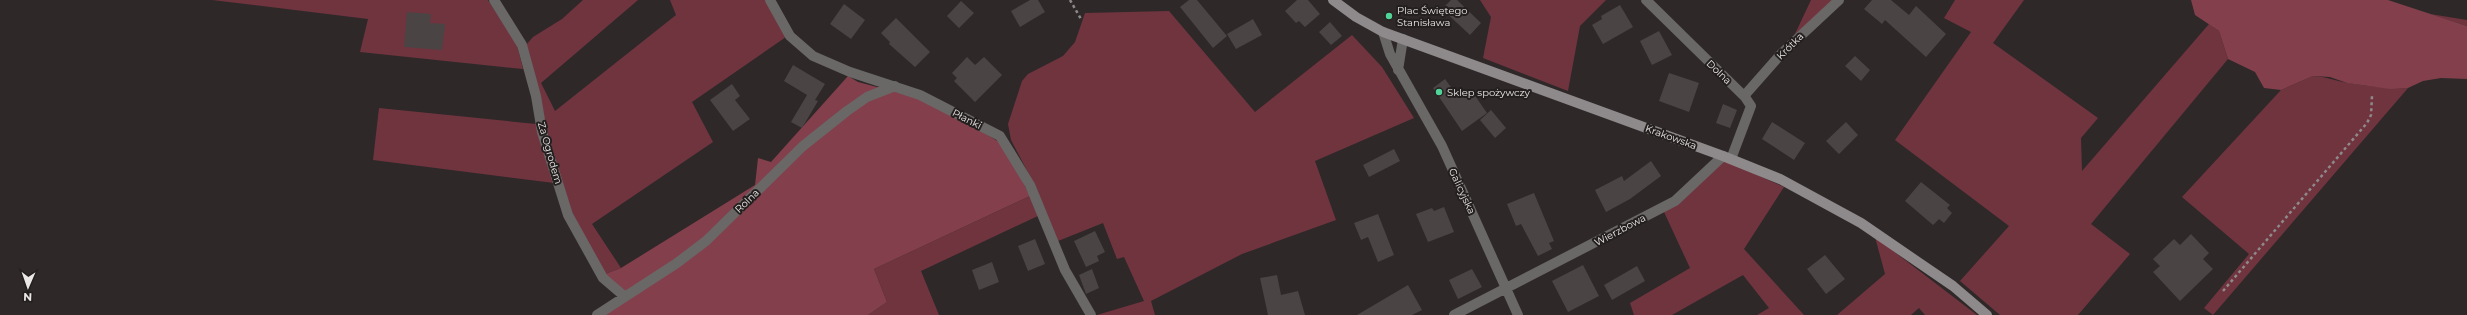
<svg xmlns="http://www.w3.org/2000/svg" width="2467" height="315" font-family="Montserrat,sans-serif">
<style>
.green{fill:#70343f}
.forest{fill:#833f4b}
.building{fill:#4a4445}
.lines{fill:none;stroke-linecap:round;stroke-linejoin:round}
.path{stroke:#8e898a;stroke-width:2.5;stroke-dasharray:3 3;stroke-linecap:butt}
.street{stroke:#6a6767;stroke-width:10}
.secondary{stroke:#8e898a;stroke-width:10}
.poi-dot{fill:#51d398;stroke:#241f1f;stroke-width:1.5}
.labels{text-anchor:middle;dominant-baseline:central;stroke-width:4;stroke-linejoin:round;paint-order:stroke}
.poi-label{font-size:10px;fill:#ebe7e7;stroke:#241f1f;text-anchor:start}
.street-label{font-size:10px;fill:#ebe7e7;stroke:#241f1f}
</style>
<rect width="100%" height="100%" fill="#2e2829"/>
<!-- green -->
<path class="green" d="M212,0H488L517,45L523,69L360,52L368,19Z
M583,0H638L541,83L555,111L676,15L670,0H766L786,37L692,102L713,142L592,224L621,268L605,274L572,213L545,130L526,45L533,37L562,19Z
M1480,0H1606L1580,26L1568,91L1483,58L1491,17Z
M1811,0H1833L1794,36Z
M1955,0H2024L1993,43L2098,118L2081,138L2082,171L2209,24L2219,31L2228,59L2091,224L2130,254L2078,315H2000L1960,281L2009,226L1895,140L1971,32L1944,18Z
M1169,11L1255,112L1352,35L1382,67L1414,118L1315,161L1336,220L1242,254L1151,301L1155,315H1097L1144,301L1124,257L1117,259L1103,223L1058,241L1035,186L1011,140L1008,124L1022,81L1028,74L1063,56L1075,42L1085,13Z
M2430,14L2467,20V26Z
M2313,76C2329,77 2335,81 2349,83C2369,86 2388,89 2408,88L2213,315L2204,308L2249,254L2182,197L2281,90Z
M379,108L536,124L554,183L373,160Z
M1724,160L1784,187L1744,249L1804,315H1757L1769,308L1743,275L1672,315H1634L1630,303L1690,268L1664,212Z
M1030,196L1040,215L921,271L939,315H868L887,302L874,269Z
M1875,237L1977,315H1925L1919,308L1911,315H1837L1885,274Z"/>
<!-- forest -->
<path class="forest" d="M2191,0H2388L2467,26V79L2441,78L2423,81L2408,88L2390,89L2347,83L2330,77L2313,76L2281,90L2264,88L2255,72L2228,59L2219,31L2195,15Z
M848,76L858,82L919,98L973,126L1004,145L1030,196L874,269L887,302L868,315H602L628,296L605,274L621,268L755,185L758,158L771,162Z"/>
<!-- building -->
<path class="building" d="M1030,0H1038L1045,12L1020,27L1011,11Z
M1189,0H1197L1227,36L1213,48L1180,7Z
M1297,0H1308L1320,14L1305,27L1299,21L1296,23L1285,11Z
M1451,0H1457L1481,23L1470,35L1442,9Z
M1872,0H1891L1909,15L1916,6L1946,34L1926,57L1885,20L1882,24L1864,9Z
M961,1L974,13L959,28L947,16Z
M844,4L865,20L851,39L830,24Z
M1620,5L1633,27L1603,44L1592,25L1602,19L1601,16Z
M407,12L431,14L430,23L445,24L442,50L404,47Z
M896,18L930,52L915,67L889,44L890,42L881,33Z
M1253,19L1262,35L1236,49L1227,34Z
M1330,22L1342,36L1331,45L1319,32Z
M1659,31L1672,55L1652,65L1640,41Z
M1855,56L1870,70L1861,81L1845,66Z
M967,57L975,65L984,57L1002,75L975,102L954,81L957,78L952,73Z
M793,65L825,84L815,100L818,101L802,128L791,122L807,95L784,81Z
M1669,73L1699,83L1689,112L1659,101Z
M1445,79L1459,98L1471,90L1487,113L1462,131L1433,88Z
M732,84L740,96L735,100L750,119L733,131L710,100Z
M1723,104L1737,110L1730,128L1716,123Z
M1491,110L1506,128L1495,138L1480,120Z
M1772,122L1805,143L1794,160L1762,139Z
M1846,122L1858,135L1839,154L1826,141Z
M1394,149L1400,161L1369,177L1363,165Z
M1651,161L1661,176L1630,199L1606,212L1595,190L1622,176L1624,181Z
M1921,182L1950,205L1947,208L1952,213L1944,223L1939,219L1933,225L1905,201Z
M1534,193L1554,241L1549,243L1552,249L1538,256L1521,224L1516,226L1507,204Z
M1444,207L1454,232L1428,242L1416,214L1432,208L1434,211Z
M1378,214L1394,255L1378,262L1368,237L1361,240L1354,223Z
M1095,231L1105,252L1097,256L1099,261L1086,267L1074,241Z
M2191,234L2209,253L2203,259L2213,269L2180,301L2153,272L2160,266L2153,259L2174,239L2180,245Z
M1035,239L1045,264L1028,271L1018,246Z
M1825,255L1845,279L1826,294L1807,269Z
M992,262L999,282L979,290L972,270Z
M1583,265L1599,296L1568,312L1552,281Z
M1637,266L1645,281L1612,300L1604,285Z
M1092,269L1099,288L1086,294L1079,275Z
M1472,269L1482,287L1458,299L1449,280Z
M1277,275L1281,295L1298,291L1305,315H1268L1260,278Z
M1408,285L1422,310L1412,315H1357Z"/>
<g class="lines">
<!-- path -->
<path class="path" d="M1070,0L1081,19
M2223,291L2367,123L2371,115L2372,96"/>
<!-- street -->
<path class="street" d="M494,0L522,45L536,96L542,132L568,215L603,278L624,296
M770,0L790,36L813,56L850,72L920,95L1000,136L1030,185L1065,270L1091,315
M1646,0L1745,97L1751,106L1731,159
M1383,32L1390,54L1442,146L1518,315
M1398,70L1403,39
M1744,96L1781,54L1839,0
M597,315L677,263L706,241L803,146L847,111L867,97L895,86
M1454,315L1675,201L1723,156"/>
<!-- secondary -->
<path class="secondary" d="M1333,0L1356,17L1383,32L1723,156L1780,179L1861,223L1953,286L1987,315"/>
</g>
<!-- markers -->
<g class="poi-dot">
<circle cx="1389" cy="16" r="4"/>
<circle cx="1439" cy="92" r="4"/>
</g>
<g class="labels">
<!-- poi labels -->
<g class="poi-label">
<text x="1397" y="10">Plac Świętego<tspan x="1397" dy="12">Stanisława</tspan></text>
<text x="1447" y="92">Sklep spożywczy</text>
</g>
<!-- street labels -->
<g class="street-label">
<text transform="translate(1790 46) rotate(-45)">Krótka</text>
<text transform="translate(1719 72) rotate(44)">Dolna</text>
<text transform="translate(967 119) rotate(27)">Płanki</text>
<text transform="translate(1671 137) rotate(20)">Krakowska</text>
<text transform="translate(550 153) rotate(74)">Za Ogrodem</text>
<text transform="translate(1462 191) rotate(65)">Galicyjska</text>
<text transform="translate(747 201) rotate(-44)">Rolna</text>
<text transform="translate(1620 230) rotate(-28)">Wierzbowa</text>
</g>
</g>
<!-- north arrow -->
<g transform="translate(28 287) rotate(182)" stroke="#241f1f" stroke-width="3" paint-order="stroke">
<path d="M0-3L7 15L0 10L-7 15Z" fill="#ebe7e7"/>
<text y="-6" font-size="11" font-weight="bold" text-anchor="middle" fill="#ebe7e7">N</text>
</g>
</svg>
